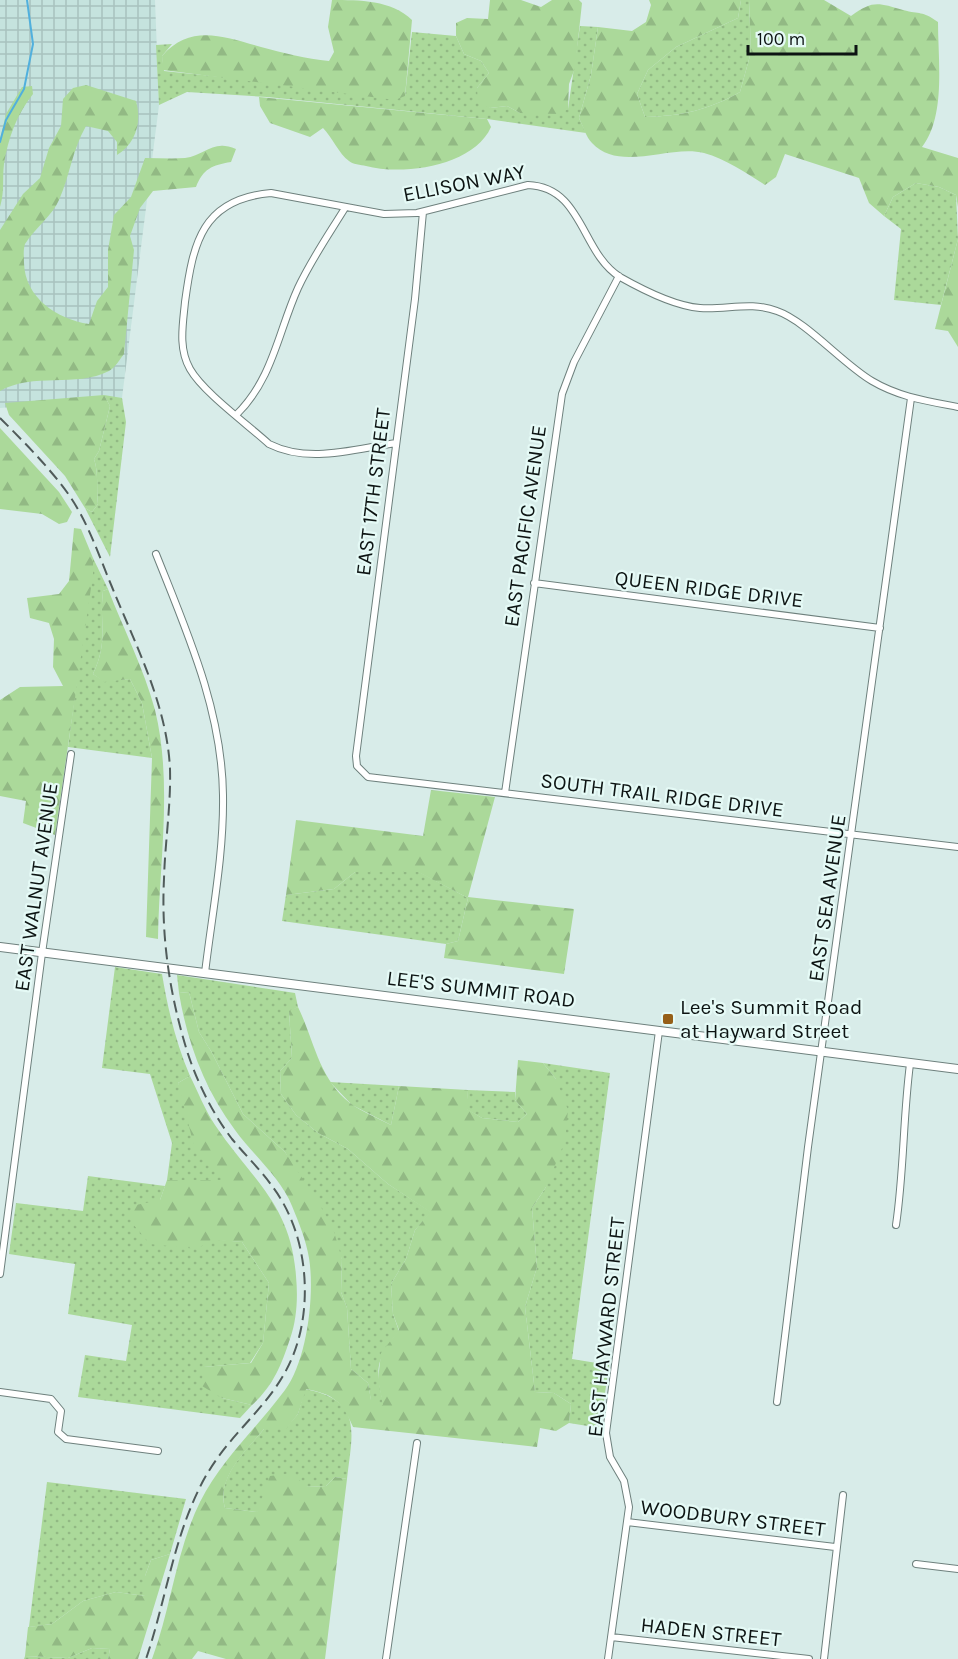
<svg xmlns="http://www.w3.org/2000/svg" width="958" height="1659" font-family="Karla,sans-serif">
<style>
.industrial{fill:url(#industrial-grid)}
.grass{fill:url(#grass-dots)}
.forest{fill:url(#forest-firs)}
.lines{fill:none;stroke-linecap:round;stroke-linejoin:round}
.stream{stroke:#51b0dd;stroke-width:2}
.street-casing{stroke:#6e807d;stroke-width:8}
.secondary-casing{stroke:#6e807d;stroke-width:10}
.street{stroke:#fff;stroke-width:6}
.secondary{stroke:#fff;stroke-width:8}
.rail{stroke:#505b5a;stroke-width:2;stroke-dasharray:12 6;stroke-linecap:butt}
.poi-dot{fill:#965f18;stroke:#e5faf6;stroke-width:2}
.labels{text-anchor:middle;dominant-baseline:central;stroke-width:4.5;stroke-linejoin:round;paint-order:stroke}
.street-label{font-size:21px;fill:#0d1413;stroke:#e5faf6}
.poi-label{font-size:21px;fill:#0d1413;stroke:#e5faf6;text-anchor:start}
</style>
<defs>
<pattern id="industrial-grid" width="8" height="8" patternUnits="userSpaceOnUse" patternTransform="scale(1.5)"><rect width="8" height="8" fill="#c5e3de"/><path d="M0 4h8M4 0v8" fill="none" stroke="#a8c2be"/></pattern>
<pattern id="grass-dots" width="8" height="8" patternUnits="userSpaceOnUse" patternTransform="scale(1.5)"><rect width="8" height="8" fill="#abd99a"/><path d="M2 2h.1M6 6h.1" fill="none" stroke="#92b984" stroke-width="1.8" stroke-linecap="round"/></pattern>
<pattern id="forest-firs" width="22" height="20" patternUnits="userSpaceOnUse" patternTransform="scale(1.5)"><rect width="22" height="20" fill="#abd99a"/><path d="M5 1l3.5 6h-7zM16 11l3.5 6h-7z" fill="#92b984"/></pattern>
</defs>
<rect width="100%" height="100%" fill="#d8ece9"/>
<!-- industrial -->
<path class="industrial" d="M0,0H155L159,105L122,398L0,408Z"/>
<!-- grass -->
<path class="grass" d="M741,0H749L751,52L740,92C709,110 681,116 645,117L637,94L648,70L676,47L738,18Z
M580,26L598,27L591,75L579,118L586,133L487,119L267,97L187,92L159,105L156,45L172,44L162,56L164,71L405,96L412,32L456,36L464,54L481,61L489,73L477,88L490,108L507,106L520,113L568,109Z
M916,183L939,187L956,195L958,239L941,305L894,300L901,229L884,216L893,197Z
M104,395L122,398L126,422L110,557L85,508L92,512L98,504C96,488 99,474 94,459L99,451L110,406Z
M93,558L108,589L103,591C99,625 109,639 93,674L104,681L130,679L142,703L152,758L68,747Z
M355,872H419L468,898L458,941L446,944L282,921L286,895L334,889Z
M115,967L162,974C168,1010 176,1043 190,1076L178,1083L226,1180H167L172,1143L150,1074L102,1068Z
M177,975L295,993L298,1007L289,1012L292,1058L280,1071L281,1094L296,1115L318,1133L348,1149L388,1184L431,1212L415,1230L406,1259L391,1284L393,1314L399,1331C375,1361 375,1368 384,1406L371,1401L368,1383L351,1369L347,1308L341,1292L342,1259L285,1152L243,1114L211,1051L199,1032L189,992L179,993Z
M543,1063L610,1073L572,1359L609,1365L600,1428L569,1423L571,1404L554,1393L535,1392L525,1307L537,1267L532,1208L546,1187L556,1079Z
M330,1082L399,1086L391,1125L352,1105Z
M468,1090L515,1092V1100L527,1114L518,1122L482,1118L466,1109Z
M88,1176L165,1186L160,1200L211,1239L242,1242L269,1283L263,1343L250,1363L204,1367L222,1398L252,1405L240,1418L78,1397L85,1355L126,1361L132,1325L68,1314L75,1264L9,1254L16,1203L83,1211Z
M305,1389C364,1400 352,1433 347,1479L335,1477L326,1486L306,1487L257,1512L225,1508C216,1477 246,1451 264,1429H285L298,1414Z
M47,1482L186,1499L170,1554L151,1560L145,1576V1596L116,1592L83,1601L52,1624L29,1627Z
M92,1648L110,1649L108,1659H24L25,1656L68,1658Z"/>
<!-- forest -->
<path class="forest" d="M332,0C359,0 392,0 412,20L405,96L395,100L163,70L162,56C191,23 224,37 261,47C284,53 306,59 329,61L334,52L328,27Z
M490,0H521L541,7L552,0H579L582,3L575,68L569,84L568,109L559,114L520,113L507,106L490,108L478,103L477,88L489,73L481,61L464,54L456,36V23L467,18L488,19Z
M649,0H741L738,18L676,47L648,70L637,94L645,117C681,116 709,110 740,92L751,52L749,0H824L851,16C873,0 878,3 903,10C921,15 921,10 938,22C938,61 946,116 922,147L958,158V207L956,195L939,187L916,183L893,197L884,216L869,203L859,178L785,154L776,177L765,185C746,173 726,159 704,153C670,144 620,173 592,143C586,137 583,126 579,118L591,75L598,27L632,31L646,22L651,5Z
M86,85L136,101C142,122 136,143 117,155V142L108,131L86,126C72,151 70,175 59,200C53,215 34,229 25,244C23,250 24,257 24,263C25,298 57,319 89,324L97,301L108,287V250L114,215L131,197L145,158C158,158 172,159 185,158C205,156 212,139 236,149L231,162C212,165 203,169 196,187L153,191L140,208L130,236L134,250L124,354C120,359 115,368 109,371C76,388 33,372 0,391V230L23,194L40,178L49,148L61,126L63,99L73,88Z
M32,86L33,94C17,114 8,138 4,164C2,180 5,190 0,207V139L6,114L22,87Z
M259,97L487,119L491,127C474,166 403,176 366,166C361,165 352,164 349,161C339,154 332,137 323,128L310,137L270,123L260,106Z
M958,239V347L948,331L935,329Z
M104,395L110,406L99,451L94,459C99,474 96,488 98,504L92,512L85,508L65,476L9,415L5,403Z
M0,428L59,492L72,512L67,522L59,524L42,514L0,509Z
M74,528L81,529L93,558V574L55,835L23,823L26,801L0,796V700L20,687L63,686L53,667L54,639L49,623L30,618L27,598L59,594L69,581Z
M108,589C123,628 144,669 155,710C173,783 159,864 158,939L146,937L152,758L142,703L130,679L104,682L93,674C109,639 99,625 103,591Z
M431,790L495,797L468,897L574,909L564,974L444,958L446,944L458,941L468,898L418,872H355L334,889L286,895L296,820L423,836Z
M189,992L199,1032L211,1051L243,1114L285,1152L320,1205L334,1232L342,1259L341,1292L347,1308L351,1369L368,1383L371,1400L383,1405L378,1380L381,1353L399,1330L393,1314L391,1284L406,1259L415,1230L430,1212L388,1184L348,1149L318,1133L296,1115L281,1094L280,1071L292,1058L289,1011L298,1007C314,1040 319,1079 350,1103C362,1112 378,1118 391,1125L399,1086L468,1090L467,1109L482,1118L518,1122L527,1114L515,1100L518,1060L543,1063L556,1079L568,1110L565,1141L546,1187L532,1208L537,1267L525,1307L535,1392L554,1393L571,1404L569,1423L556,1431L540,1428L537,1447L353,1427C342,1401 333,1394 306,1389L298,1414L286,1429H264C246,1451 216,1478 225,1508L257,1512L270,1476L293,1473L306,1487L326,1486L335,1477L347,1479L325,1659H226L198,1651L192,1659H152C171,1608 176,1551 200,1502C222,1459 256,1429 285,1390C307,1361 315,1294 309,1258C306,1240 299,1223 292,1206C281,1178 253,1155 235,1130C205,1090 187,1042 179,993Z
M190,1076C198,1092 205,1110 215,1125C252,1180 291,1204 296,1276C298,1297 297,1319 290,1339C281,1366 273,1386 252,1405L222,1398L202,1386L203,1367L251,1363L263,1343L269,1283L242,1242L211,1240L197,1249L150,1244L132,1223L131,1206L160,1200L167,1180H225L194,1146L178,1083Z
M170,1554L138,1659H108L110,1649L92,1648L68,1658L25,1656L28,1627L52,1624L83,1601L116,1592L145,1596V1576L151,1560Z"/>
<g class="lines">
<!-- stream -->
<path class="stream" d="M0,142L6,120L24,89L33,44L27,0"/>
<!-- street casing -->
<g class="street-casing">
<path id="street" d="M423,212L415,299L356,756L357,766L368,777L958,847
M236,415C273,379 278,332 298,288C311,260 329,234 345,208
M396,443C354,449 309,464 269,444C247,424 203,392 190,369C178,348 183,324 185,302C193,243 202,199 271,193L384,214L417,213L528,185C583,187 581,253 620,277C643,290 674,306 700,308C727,310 751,301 777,311C806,321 843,364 872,381C899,397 927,401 958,407
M156,554C187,632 222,710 223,795C224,854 212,914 205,973
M534,583L880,628
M505,793L562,394L574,362L619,276
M896,1225C904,1171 903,1118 910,1064
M0,1274L42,953L71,754
M0,1392L51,1399L61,1411L58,1432L66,1439L158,1451
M777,1402L808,1147L911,398
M627,1522L835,1547
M916,1564L958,1569
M611,1637L809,1659
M386,1659L417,1443
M608,1659L629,1507L624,1481L610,1457L606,1433L659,1031
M824,1659L843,1495"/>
</g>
<!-- secondary casing -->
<g class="secondary-casing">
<path id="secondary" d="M0,947L958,1069"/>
</g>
<!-- street -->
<use href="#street" class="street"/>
<!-- secondary -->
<use href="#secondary" class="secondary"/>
<!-- rail -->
<path class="rail" d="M0,418C24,442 49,467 69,495C88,522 99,556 112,587C136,646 167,705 170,769C171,806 165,842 164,879C161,938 170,997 188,1054C198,1084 213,1114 232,1139C245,1155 260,1169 272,1186C298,1220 308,1266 304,1309C295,1400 233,1418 199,1489C173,1542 165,1603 146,1659"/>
</g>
<!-- markers -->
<rect class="poi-dot" x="662" y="1013" width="12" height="12" rx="3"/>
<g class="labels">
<!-- street labels -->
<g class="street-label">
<text transform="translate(464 183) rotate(-11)">ELLISON WAY</text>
<text transform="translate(373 492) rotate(-83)">EAST 17TH STREET</text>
<text transform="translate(525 526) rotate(-82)">EAST PACIFIC AVENUE</text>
<text transform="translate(709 589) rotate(7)">QUEEN RIDGE DRIVE</text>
<text transform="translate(662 795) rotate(7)">SOUTH TRAIL RIDGE DRIVE</text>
<text transform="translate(36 887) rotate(-82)">EAST WALNUT AVENUE</text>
<text transform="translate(827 898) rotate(-82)">EAST SEA AVENUE</text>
<text transform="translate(481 989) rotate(7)">LEE'S SUMMIT ROAD</text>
<text transform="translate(606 1327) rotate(-84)">EAST HAYWARD STREET</text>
<text transform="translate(733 1518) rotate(7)">WOODBURY STREET</text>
<text transform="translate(711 1632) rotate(6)">HADEN STREET</text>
</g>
<!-- poi labels -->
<g class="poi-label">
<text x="680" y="1007">Lee's Summit Road<tspan x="680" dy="24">at Hayward Street</tspan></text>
</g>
</g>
<!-- scale -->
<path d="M748 45v9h108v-9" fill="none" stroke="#0d1413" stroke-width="3"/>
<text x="757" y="45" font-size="18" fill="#0d1413" stroke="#e5faf6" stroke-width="4.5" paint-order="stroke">100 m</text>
</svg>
